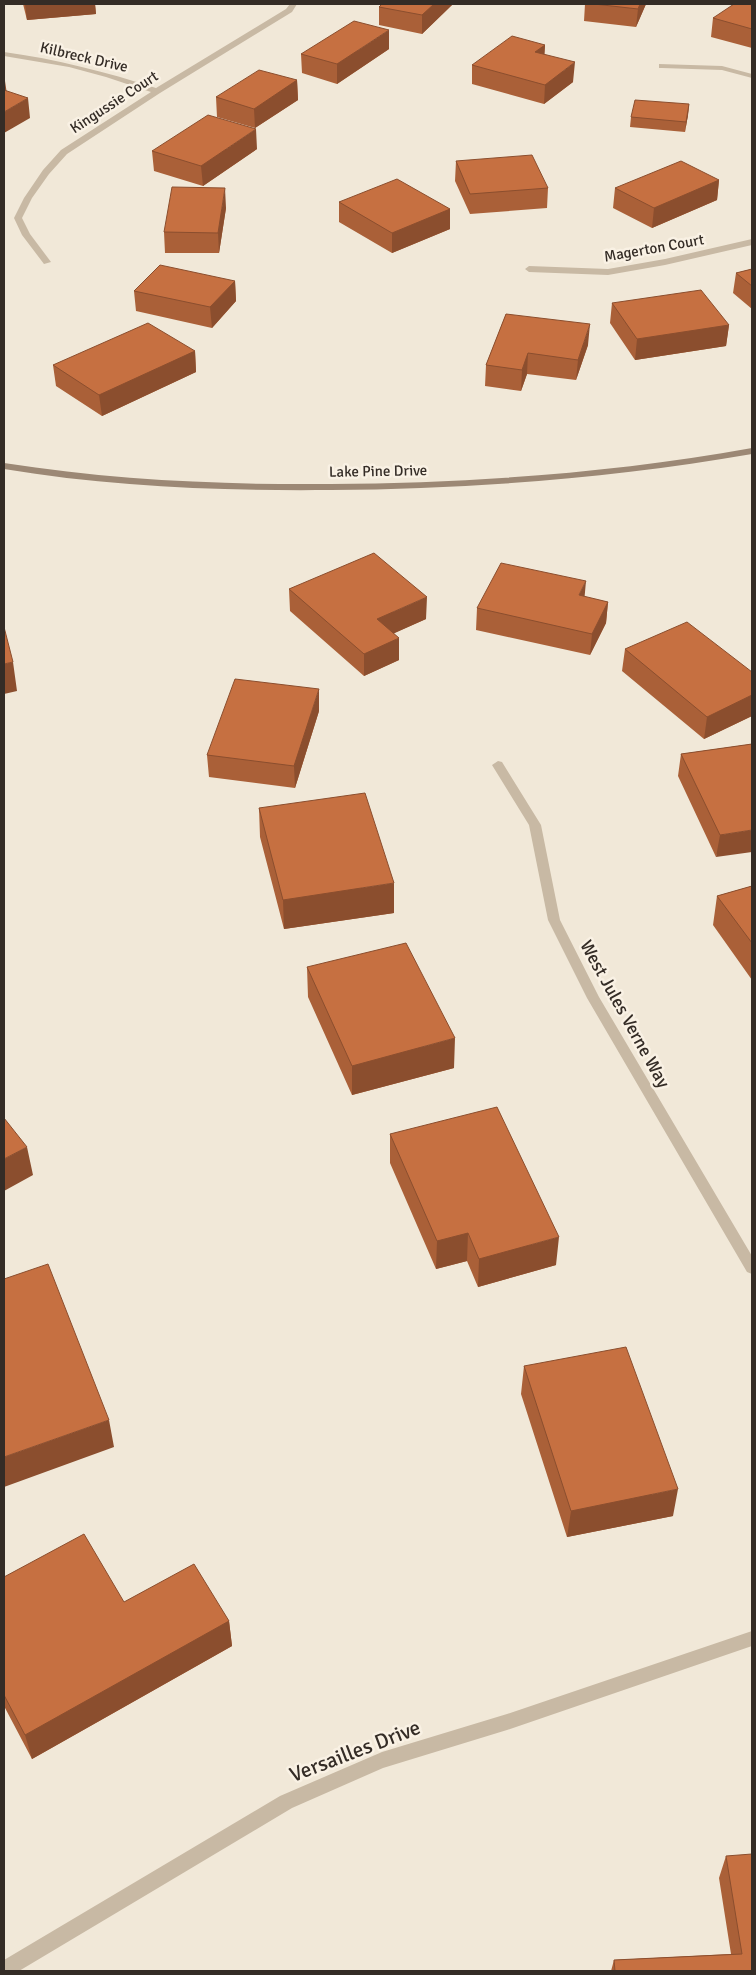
<svg xmlns="http://www.w3.org/2000/svg" width="756" height="1975" font-family="Signika,sans-serif">
<style>
.lines{fill:none;stroke-linecap:round;stroke-linejoin:round}
.street{fill:#c8b9a4;fill-rule:evenodd}
.secondary{fill:#9c8875;fill-rule:evenodd}
.wall{fill:#aa6038}
.shaded-wall{fill:#8b4e2e}
.building{fill:#c67041;stroke:#8b4e2e}
.labels{text-anchor:middle;dominant-baseline:central;stroke-width:5;stroke-linejoin:round;paint-order:stroke}
.far-street-label{font-size:15px;fill:#342c26;stroke:#f9f1e4}
.street-label{font-size:18px;fill:#342c26;stroke:#f9f1e4}
.near-street-label{font-size:21px;fill:#342c26;stroke:#f9f1e4}
</style>
<rect width="100%" height="100%" fill="#f1e8d8"/>
<g class="lines">
<!-- street -->
<path class="street" d="M290,4H297L292,12L160,93L67,154L49,174L32,198L22,218L30,234L51,262L44,264L22,235L14,218L24,198L43,170L61,150L151,92L106,77L69,67L4,56V52C56,59 106,72 156,88L286,9Z
M659,64L722,66L752,74V78L722,70L662,68H659Z
M752,239V245L665,265L608,275L529,272L525,269L529,266L608,269L665,259Z
M498,761L502,762L541,825L560,920L599,997L752,1256V1274L747,1272L587,998L548,920L529,825L492,765Z
M752,1631V1646L507,1730L383,1768L292,1808L19,1971H4V1960L280,1796L382,1752L507,1714Z"/>
<!-- secondary -->
<path class="secondary" d="M752,448V454C613,478 473,489 331,490C222,491 112,487 4,469V463C113,480 222,485 331,484C473,483 613,473 752,448Z"/>
</g>
<!-- wall -->
<path class="wall" d="M23,4H95L96,14L27,20Z
M382,4H452V5L422,34L379,25V7Z
M585,4H646L636,27L584,21Z
M752,4V48L711,37L713,18Z
M545,45L544,55L573,82L544,104L472,84V65Z
M389,49L337,84L302,73L301,54Z
M297,80L298,100L255,128L217,117L216,97Z
M689,104L688,115L685,132L630,127L631,117Z
M257,149L203,186L154,171L152,151Z
M456,161L548,188L547,208L470,214L455,181Z
M719,180L717,200L652,228L613,208L615,188Z
M339,202L450,209V229L392,253L339,222Z
M226,208L219,253H165L164,232Z
M752,269V309L733,293L736,273Z
M235,281L236,301L212,328L136,311L134,291Z
M612,303L729,325L726,346L635,360L610,323Z
M506,314L588,345L576,380L527,374L521,391L485,386L486,365Z
M195,351L196,372L102,416L56,386L53,365Z
M289,589L426,619L394,633L399,660L364,676L290,611Z
M584,597L608,602L606,623L590,655L476,630L477,608Z
M625,649L752,672V716L704,739L622,671Z
M319,711L295,788L209,777L207,755Z
M752,744L716,857L678,776L681,754Z
M259,808L394,913L284,929L260,837Z
M752,886V980L713,925L717,896Z
M307,967L454,1068L352,1095L308,997Z
M390,1134L556,1265L478,1287L467,1261L436,1269L390,1163Z
M524,1366L673,1516L567,1537L521,1394Z
M4,1577L124,1602L229,1621L232,1646L32,1759L4,1706Z
M726,1856L752,1971H611L614,1960L731,1954L719,1878Z"/>
<!-- shaded-wall -->
<path class="shaded-wall" d="M25,4H95L96,14L27,20Z
M434,4H452V5L422,34V15Z
M640,4H646L636,27L638,9Z
M389,30V49L337,84V64Z
M545,45L544,64L535,52Z
M575,62L573,82L544,104L545,85Z
M297,80L298,100L255,128L254,109Z
M5,81L8,101L4,103V82Z
M28,98L30,118L4,133V112Z
M689,104L688,115L685,132L686,122Z
M256,129L257,149L203,186L201,166Z
M719,180L717,200L652,228L654,208Z
M225,188L226,208L219,253L218,233Z
M450,209V229L392,253V233Z
M235,281L236,301L212,328L210,307Z
M590,324L588,345L576,380L578,360Z
M729,325L726,346L635,360L637,339Z
M195,351L196,372L102,416L99,395Z
M528,353L527,374L521,391L522,370Z
M586,581L584,603L579,595Z
M427,597L426,619L377,641V619Z
M608,602L606,623L590,655L592,634Z
M399,638V660L364,676V654Z
M13,662L17,691L4,694V664Z
M319,689V711L295,788L294,766Z
M752,695V716L704,739L707,717Z
M752,830V852L716,857L720,835Z
M394,883V913L284,929L283,900Z
M455,1038L454,1068L352,1095V1066Z
M27,1147L33,1175L4,1191V1159Z
M468,1233L467,1261L436,1269L437,1241Z
M559,1237L556,1265L478,1287L479,1259Z
M109,1420L114,1447L4,1487V1457Z
M678,1489L673,1516L567,1537L571,1511Z
M229,1621L232,1646L32,1759L25,1735Z"/>
<!-- building -->
<path class="building" d="M382,4H434L422,15L379,7Z
M594,4H640L638,9Z
M734,4H752V29L713,18Z
M354,21L389,30L337,64L301,54Z
M512,36L545,45L535,52L575,62L545,85L472,65Z
M259,70L297,80L254,109L216,97Z
M4,90L28,98L4,112Z
M635,100L689,104L686,122L631,117Z
M208,115L256,129L201,166L152,151Z
M532,155L548,188L470,194L456,161Z
M681,161L719,180L654,208L615,188Z
M397,179L450,209L392,233L339,202Z
M172,187L225,188L218,233L164,232Z
M160,265L235,281L210,307L134,291Z
M752,269V286L736,273Z
M701,290L729,325L637,339L612,303Z
M506,314L590,324L578,360L528,353L522,370L486,365Z
M148,323L195,351L99,395L53,365Z
M374,553L427,597L377,619L399,638L364,654L289,589Z
M501,563L586,581L579,595L608,602L592,634L477,608Z
M687,622L752,672V695L707,717L625,649Z
M4,627L13,662L4,664Z
M235,679L319,689L294,766L207,755Z
M752,744V830L720,835L681,754Z
M365,793L394,883L283,900L259,808Z
M752,886V943L717,896Z
M406,943L455,1038L352,1066L307,967Z
M497,1107L559,1237L479,1259L468,1233L437,1241L390,1134Z
M4,1118L27,1147L4,1159Z
M48,1264L109,1420L4,1457V1279Z
M626,1347L678,1489L571,1511L524,1366Z
M84,1534L124,1602L194,1564L229,1621L25,1735L4,1695V1577Z
M752,1854V1971H615L614,1960L742,1954L726,1856Z"/>
<g class="labels">
<!-- far-street labels -->
<g class="far-street-label">
<text transform="translate(84 57) rotate(13)">Kilbreck Drive</text>
<text transform="translate(114 102) rotate(-33)">Kingussie Court</text>
<text transform="translate(654 248) rotate(-10)">Magerton Court</text>
<text transform="translate(378 471) rotate(-1)">Lake Pine Drive</text>
</g>
<!-- street labels -->
<g class="street-label">
<text transform="translate(625 1014) rotate(61)">West Jules Verne Way</text>
</g>
<!-- near-street labels -->
<g class="near-street-label">
<text transform="translate(355 1751) rotate(-21)">Versailles Drive</text>
</g>
</g>
<!-- border -->
<rect width="756" height="1975" fill="none" stroke="#342c26" stroke-width="10"/>
</svg>
